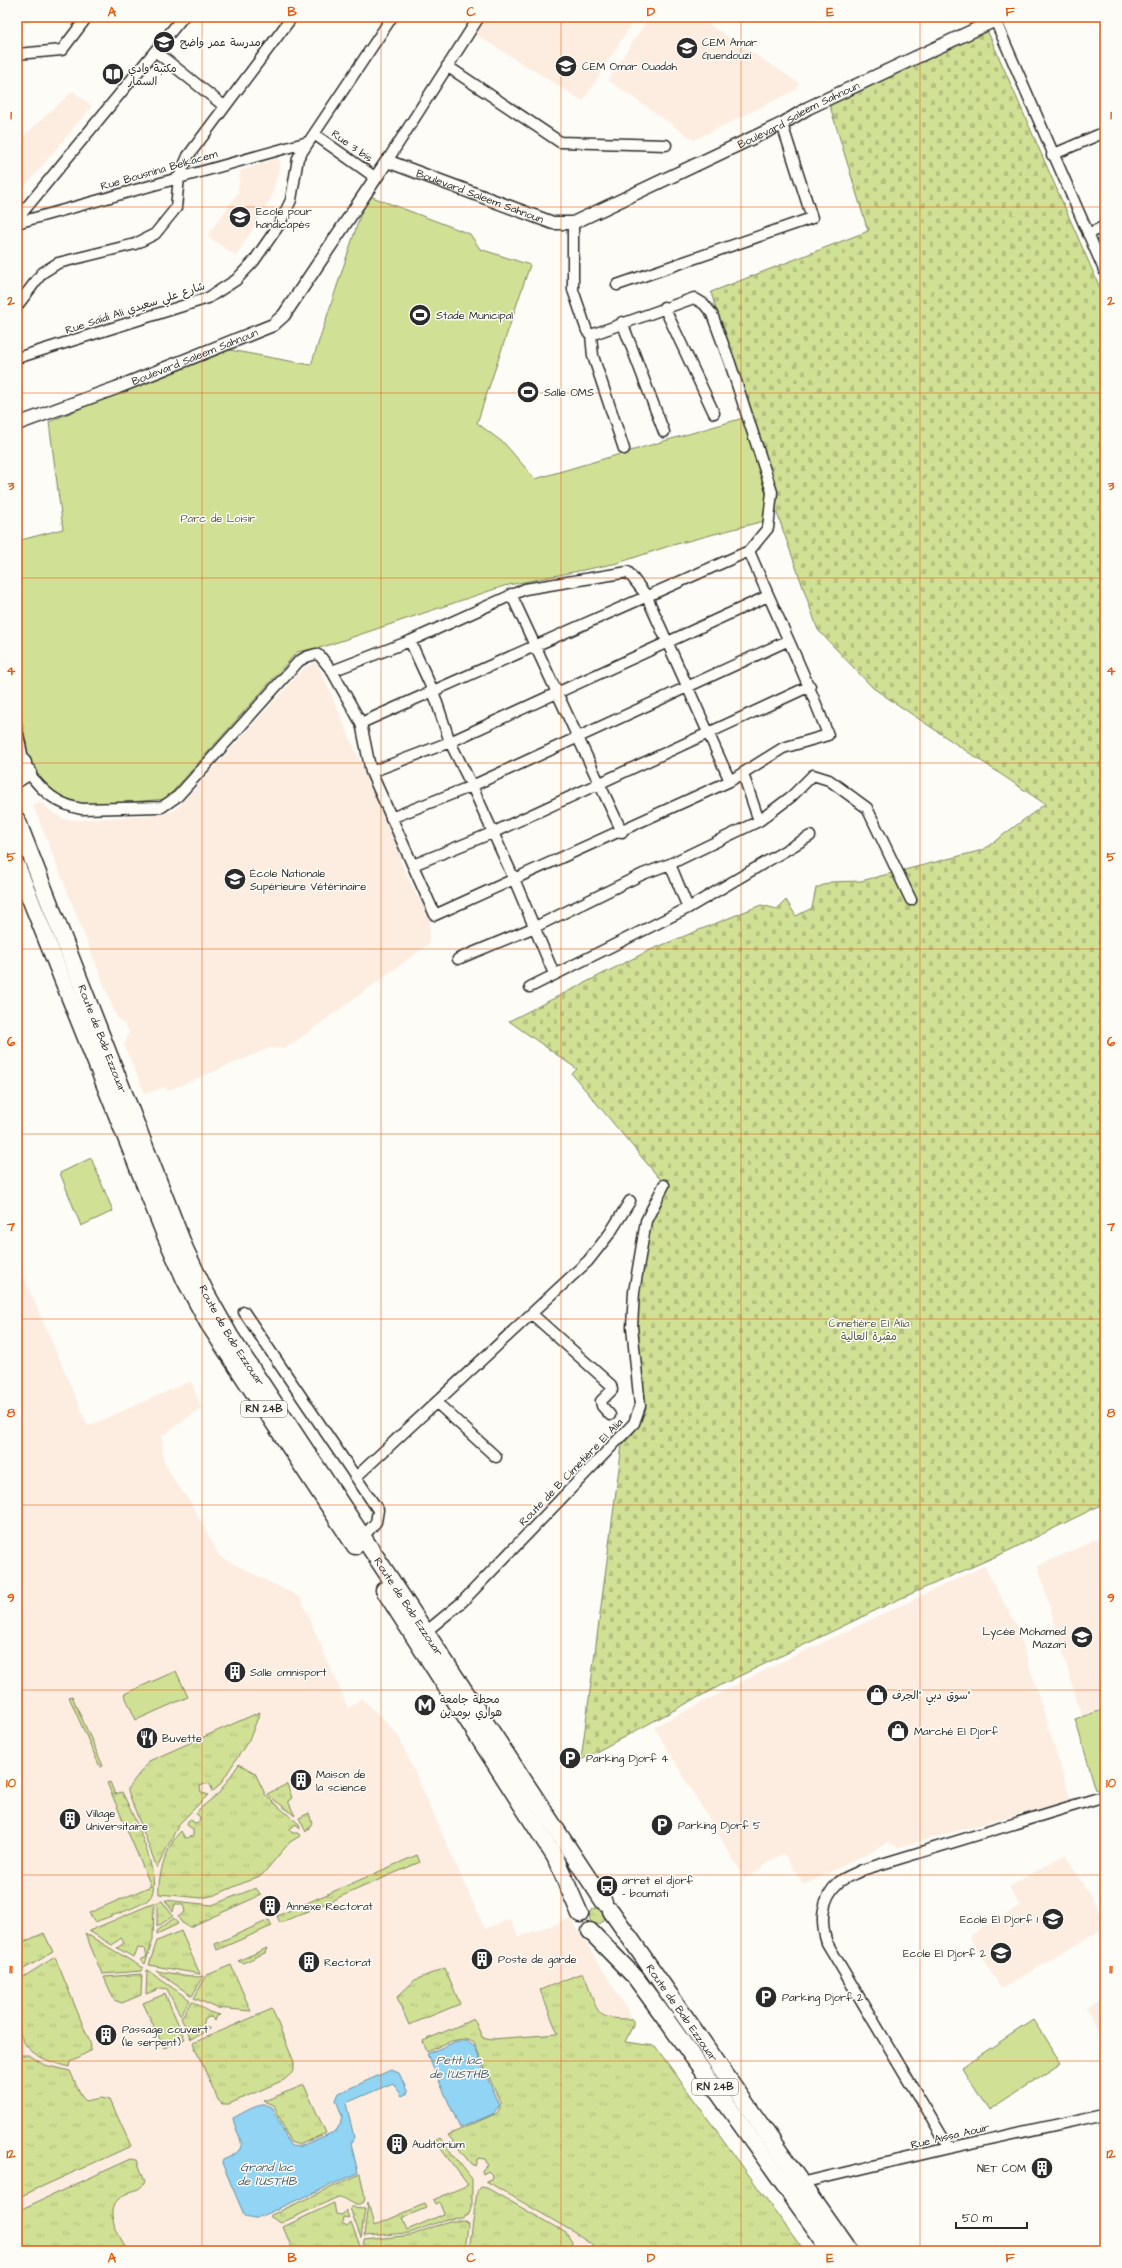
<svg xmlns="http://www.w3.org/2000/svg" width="1122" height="2268" font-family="'Architects Daughter','Playpen Sans Arabic',sans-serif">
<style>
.built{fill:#fdede1}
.grass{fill:url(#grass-tufts);stroke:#7e8660}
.cemetery{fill:url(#cemetery-stones);stroke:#7e8660}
.park{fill:#d0e094;stroke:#7e8660}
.water{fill:#92d4f3;stroke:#6990a3}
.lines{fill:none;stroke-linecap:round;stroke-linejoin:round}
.minor-casing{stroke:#2b2b2b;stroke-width:13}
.tertiary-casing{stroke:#2b2b2b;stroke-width:15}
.primary-casing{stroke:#2b2b2b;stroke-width:19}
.minor{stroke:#fdfcf7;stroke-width:10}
.tertiary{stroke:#fdfcf7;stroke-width:12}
.primary{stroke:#fdfcf7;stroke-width:16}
.grid{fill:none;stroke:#e8590c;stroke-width:1;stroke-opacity:0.55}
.labels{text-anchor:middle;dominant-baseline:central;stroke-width:3;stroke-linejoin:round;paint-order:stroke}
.shield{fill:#fdfcf7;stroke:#6a6a68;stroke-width:1}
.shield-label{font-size:10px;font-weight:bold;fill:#2b2b2b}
.poi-label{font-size:11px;fill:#2b2b2b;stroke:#fdfcf7;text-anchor:start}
.street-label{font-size:11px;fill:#2b2b2b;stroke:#fdfcf7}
.park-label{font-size:11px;fill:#545845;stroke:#fdfcf7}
.water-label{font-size:12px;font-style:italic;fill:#4a5e67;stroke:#fdfcf7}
.neatline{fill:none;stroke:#e8590c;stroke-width:1.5}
.grid-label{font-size:13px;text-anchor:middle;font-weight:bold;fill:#e8590c}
</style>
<defs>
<pattern id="grass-tufts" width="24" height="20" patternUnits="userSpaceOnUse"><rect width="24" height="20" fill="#d0e094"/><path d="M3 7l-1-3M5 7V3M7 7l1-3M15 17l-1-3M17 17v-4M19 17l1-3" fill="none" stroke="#b3c080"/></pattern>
<pattern id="cemetery-stones" width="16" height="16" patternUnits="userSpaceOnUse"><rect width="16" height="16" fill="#d0e094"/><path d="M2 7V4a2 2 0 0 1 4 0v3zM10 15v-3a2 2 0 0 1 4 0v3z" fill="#b3c080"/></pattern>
</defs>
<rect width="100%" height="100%" fill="#fdfcf7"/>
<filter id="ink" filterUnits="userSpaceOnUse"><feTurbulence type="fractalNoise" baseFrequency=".025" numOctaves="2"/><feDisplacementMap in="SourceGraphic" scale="8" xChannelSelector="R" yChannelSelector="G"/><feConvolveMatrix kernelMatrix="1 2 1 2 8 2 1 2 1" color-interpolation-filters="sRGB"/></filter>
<g filter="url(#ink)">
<!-- built -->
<path class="built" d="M478,17H636L583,101L470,31Z
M649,17H698L799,83L796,90L694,140L608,80Z
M73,91L92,106L17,196V142Z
M277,158L281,164L271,198L236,256L207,236L238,193L240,171Z
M317,662L401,855L400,861L417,896L421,897L428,913L430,912L433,918L430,921L429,944L285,1049L270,1048L167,1091L165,1087L145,1094L124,1045L129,1033L125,1025L117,1018L33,805L40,802L55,814L65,819L77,820L162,814L171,812L178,807L305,667Z
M17,1261L88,1426L191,1381L201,1408L162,1436L163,1459L174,1480L191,1503L220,1557L300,1597L348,1708L362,1698L398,1735L485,1929L511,1919L518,1937L572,1918L576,1929L585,1941L633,2019V2025L625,2042L655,2046L804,2251H17Z
M1105,1535V1708L1081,1715L1038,1566Z
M984,1566L1017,1626L1071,1800L899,1847L888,1843L804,1885L783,1853L745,1879L654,1727L777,1664Z
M1065,1854L1105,1921V1928L1001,1989L969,1936L1020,1906L1009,1887Z
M1105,1997V2039L1086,2008Z"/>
<!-- grass -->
<path class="grass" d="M72,1696L103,1766L100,1767L69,1697Z
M260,1712L250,1738L219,1786L212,1792L211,1786L208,1783L200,1786L201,1792L208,1795L179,1824L157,1868L128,1791V1788L149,1761Z
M239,1764L255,1773L266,1796L299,1824L300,1829L296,1824L290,1829L292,1833H298L300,1836L290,1842L262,1875L215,1895L202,1898L159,1894C157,1876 168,1843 181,1831L185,1838L193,1836V1829L187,1825L188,1821L191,1819L194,1823L199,1822L200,1817L196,1814L197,1811L219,1793Z
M110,1782L115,1794L122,1792C131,1810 166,1883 149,1899C140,1907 108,1917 95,1922L89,1913L151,1886L107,1783Z
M287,1784L292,1798L288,1801L295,1816L267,1794Z
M309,1813L312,1823L306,1832L299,1818Z
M417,1855L420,1862L280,1923L277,1916Z
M256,1888L261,1895L190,1927L182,1923L178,1917L185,1912L183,1904H175L173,1912L165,1900L212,1905Z
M162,1901L173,1916L157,1927V1902Z
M154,1903L153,1940L145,1964L140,1960L147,1957L145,1949L138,1948L135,1956L133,1957L117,1948L124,1943L121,1938L112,1945L89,1931Z
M589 1916a8 8 0 1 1 16 0a8 8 0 1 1-16 0Z
M174,1918L178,1924L157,1934V1931Z
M269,1920L272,1926L217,1950L215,1944Z
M181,1931L200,1974L149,1965L157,1941Z
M44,1933L53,1952L17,1973V1945Z
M85,1933L143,1968L142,1971L102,1974Z
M267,1948L265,1953L243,1963L238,1961Z
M55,1957L91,2045L90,2051L70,2062L69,2067C12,2053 17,2032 17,1981Z
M231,1965L250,2009L251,2011L217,2008L194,1998L207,1975Z
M445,1968L460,2004L409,2025L397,1997L415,1980Z
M147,1970L190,2000L180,2015L167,1989L161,1988L146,1994Z
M156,1971L198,1977L204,1976L192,1996Z
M142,1974L141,1995L122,2003L114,2000L104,1977Z
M579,1974H583C591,1985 592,2013 607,2017C615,2019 625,2019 633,2019V2025L625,2042L655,2046L804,2251H601L570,2230L486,2181L491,2179L492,2175L488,2171L483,2174L482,2170L488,2165L485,2159L478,2158L475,2166L471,2164L448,2135L497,2113L500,2108V2102L474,2043C460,2033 441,2046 427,2052L423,2041L474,2019L482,2037L492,2039L558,2034L540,1990Z
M192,2001L209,2012L220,2015L217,2016L215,2021L211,2017L205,2018L203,2026L210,2029L191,2039L181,2018Z
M272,2009L294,2062V2071L284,2080L229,2104H222L218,2100L193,2043Z
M19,2055H29L44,2065L70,2071L82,2097L86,2101L100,2098L110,2100L131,2146L17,2198Z
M304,2085L326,2133L299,2145L290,2142L274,2105L264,2101Z
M440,2138L472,2179V2205L469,2214L462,2218L447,2219L410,2233L364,2236L368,2202L374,2226L424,2204L426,2208L402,2218L407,2230L444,2214L439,2202L435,2204L433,2200L468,2185L435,2141Z
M131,2159L137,2160L145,2182C142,2188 137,2190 130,2192C98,2206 116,2227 127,2251H17V2211Z
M360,2174L365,2197L364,2202C353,2209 348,2197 338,2197L281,2223L269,2216Z
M481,2187L487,2188L566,2233L572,2242L569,2251H469L477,2192Z
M334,2203L336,2214L342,2215L346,2210L349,2218L343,2217L342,2223L347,2226L351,2222L360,2246V2251H293L283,2227Z
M351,2207L365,2208L361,2238L350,2208Z
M449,2221H463L468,2224L465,2251H366L363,2246L364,2240L412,2235Z"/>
<!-- cemetery -->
<path class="cemetery" d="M987,30L1101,290L1105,289V1503L1008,1551L897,1600L723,1684L581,1760L622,1445L633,1434L639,1424L633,1317L647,1234L665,1185L572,1074L577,1069L509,1021L650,950L761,905L777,909L786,900L796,916L812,908L816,888L831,882L861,881L983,850L1045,804L873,688L818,630L756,453L711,292L868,231L829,103Z"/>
<!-- park -->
<path class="park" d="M367,195L470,234L480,249L530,265L477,423L505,444L535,479L743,418L767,497L764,521L669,546L618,563L504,586L323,647L297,652L166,799L85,806L61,802L32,773L17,696V541L63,529L49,422L219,348L311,365Z
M91,1158L113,1211L81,1226L60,1173Z
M176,1671L188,1697L136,1720L124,1694Z
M1105,1709V1787L1096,1790L1075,1719Z
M165,1994L185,2039L164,2048L143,2003Z
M1033,2020L1061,2063L989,2110L962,2067Z"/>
<!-- water -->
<path class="water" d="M457,2041H467L475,2047L499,2106L493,2114L460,2128L427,2054Z
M391,2070L399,2073L408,2093L402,2096L393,2083L346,2103L354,2137L351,2143L358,2173L268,2213L254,2219L245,2217L222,2163L223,2160C254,2147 237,2140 233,2118C245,2112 263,2099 273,2108L288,2142L291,2146L299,2147L336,2131L340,2124L342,2116L336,2100L339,2093Z"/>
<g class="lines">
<!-- minor casing -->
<g class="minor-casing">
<path id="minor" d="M995,20L1105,272
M155,51L224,106
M17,54L62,50L87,17
M447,66L560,142L666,145
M314,134L376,178
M1052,155L1105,132
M387,161L479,17
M17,219L183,17
M17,223L308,142
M1088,234L1105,226
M617,285L812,218L782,124
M17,306L42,273L58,263L135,244L155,234L176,208L179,177L188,156L292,17
M664,307L714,413
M622,322L664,432
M591,335L593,356L624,449
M17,358L208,298L236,280L254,261L279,225L291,200L298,158L392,17
M511,594L622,832
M410,641L433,691L450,742L472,786L514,879L554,974
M332,671L410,641L525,589L628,572L646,595L730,781
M361,723L749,551L768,528L772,492L730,363L712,314L704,304L694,298L591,335L587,331L573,290V223
M28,772C43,792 58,805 82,809L162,807L178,796L299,661L306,657L316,654L320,656L332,671L361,723L371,772L435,915L730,781L783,748L828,735C805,672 775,613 749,551
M371,772L450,742L768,596
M743,774L759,821
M391,818L472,786L787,641
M670,864L688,908
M413,865L492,833L810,686
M458,959L535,927L643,874L670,864L759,821L792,796L813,775L829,780L867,808L911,900
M530,987L688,908L810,836
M244,1312L378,1510L376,1522L362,1538
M532,1314L611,1385L612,1390L601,1401L602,1406L610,1415
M437,1403L496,1457
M356,1477L588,1261L610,1233L630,1201
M422,1635L462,1602L634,1423L640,1406L632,1327L634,1292L646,1221L664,1185
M949,2148L827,1943C820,1922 821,1898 839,1882C845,1877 855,1874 862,1870L1105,1796
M801,2183L949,2148L1105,2114"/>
</g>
<!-- tertiary casing -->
<g class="tertiary-casing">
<g id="tertiary">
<path id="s1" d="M17,424L116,388L273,325L284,315L387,161L553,223H573L782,124L808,108L1002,17"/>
<path d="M17,735L22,759L27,770"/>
</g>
</g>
<!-- primary casing -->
<g class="primary-casing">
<g id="primary">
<path d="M17,765L23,763"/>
<path d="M17,779L28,772"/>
<path id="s2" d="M17,820L185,1249L206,1293L230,1336L604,1902"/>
<path d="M17,866L165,1235L185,1280L208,1323L355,1546"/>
<path d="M384,1590L555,1857L580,1914"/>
<path id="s3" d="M611,1911L849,2251"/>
<path d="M590,1931L635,1977L663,2015L831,2251"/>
</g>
</g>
<!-- minor -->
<use href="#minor" class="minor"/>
<!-- tertiary -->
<use href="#tertiary" class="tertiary"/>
<!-- primary -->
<use href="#primary" class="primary"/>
</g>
</g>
<!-- grid -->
<path class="grid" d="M202,17V2251M381,17V2251M561,17V2251M741,17V2251M920,17V2251M17,207H1105M17,393H1105M17,578H1105M17,763H1105M17,949H1105M17,1134H1105M17,1319H1105M17,1505H1105M17,1690H1105M17,1875H1105M17,2061H1105"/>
<!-- icons -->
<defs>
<g id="school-disc" transform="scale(1.15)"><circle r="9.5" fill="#2b2b2b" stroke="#fdfcf7"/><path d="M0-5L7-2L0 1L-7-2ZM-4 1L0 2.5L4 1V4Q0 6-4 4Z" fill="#fff"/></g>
<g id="library-disc" transform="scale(1.15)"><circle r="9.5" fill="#2b2b2b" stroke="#fdfcf7"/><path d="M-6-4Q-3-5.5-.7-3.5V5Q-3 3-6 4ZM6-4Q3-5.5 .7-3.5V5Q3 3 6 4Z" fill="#fff"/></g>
<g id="stadium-disc" transform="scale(1.15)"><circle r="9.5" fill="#2b2b2b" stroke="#fdfcf7"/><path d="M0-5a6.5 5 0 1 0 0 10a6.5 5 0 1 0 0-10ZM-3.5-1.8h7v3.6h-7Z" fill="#fff"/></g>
<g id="university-disc" transform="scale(1.15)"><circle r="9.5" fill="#2b2b2b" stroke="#fdfcf7"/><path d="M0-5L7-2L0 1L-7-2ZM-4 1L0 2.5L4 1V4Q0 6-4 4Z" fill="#fff"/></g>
<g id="building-disc" transform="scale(1.15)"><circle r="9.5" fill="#2b2b2b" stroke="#fdfcf7"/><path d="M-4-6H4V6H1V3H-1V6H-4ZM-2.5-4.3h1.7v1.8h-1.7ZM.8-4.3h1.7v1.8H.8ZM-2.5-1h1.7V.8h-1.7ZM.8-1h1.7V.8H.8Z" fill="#fff"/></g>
<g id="shop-disc" transform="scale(1.15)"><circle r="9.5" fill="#2b2b2b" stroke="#fdfcf7"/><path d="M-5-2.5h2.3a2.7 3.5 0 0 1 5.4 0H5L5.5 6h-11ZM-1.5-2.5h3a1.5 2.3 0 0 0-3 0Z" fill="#fff"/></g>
<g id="metro-disc" transform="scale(1.15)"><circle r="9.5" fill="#2b2b2b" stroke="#fdfcf7"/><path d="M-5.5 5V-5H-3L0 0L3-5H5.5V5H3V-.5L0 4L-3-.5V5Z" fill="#fff"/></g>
<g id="restaurant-disc" transform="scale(1.15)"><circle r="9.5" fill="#2b2b2b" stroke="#fdfcf7"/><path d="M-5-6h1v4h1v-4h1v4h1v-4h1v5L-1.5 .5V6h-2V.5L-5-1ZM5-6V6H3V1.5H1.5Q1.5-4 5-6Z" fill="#fff"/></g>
<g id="parking-disc" transform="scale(1.15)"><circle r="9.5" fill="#2b2b2b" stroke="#fdfcf7"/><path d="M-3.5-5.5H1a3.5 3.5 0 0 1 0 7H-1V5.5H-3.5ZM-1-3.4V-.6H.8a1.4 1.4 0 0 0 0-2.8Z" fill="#fff"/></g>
<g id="bus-disc" transform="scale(1.15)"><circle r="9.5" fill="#2b2b2b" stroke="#fdfcf7"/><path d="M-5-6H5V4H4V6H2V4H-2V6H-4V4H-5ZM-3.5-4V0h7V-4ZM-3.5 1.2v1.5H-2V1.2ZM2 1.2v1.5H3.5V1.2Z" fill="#fff"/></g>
</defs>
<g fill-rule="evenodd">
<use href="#school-disc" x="164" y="42"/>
<use href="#school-disc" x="687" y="48"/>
<use href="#school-disc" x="566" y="66"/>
<use href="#library-disc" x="113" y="74"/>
<use href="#school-disc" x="240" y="217"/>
<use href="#stadium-disc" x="420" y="315"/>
<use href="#stadium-disc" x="528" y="392"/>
<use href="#university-disc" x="235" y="879"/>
<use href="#school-disc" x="1082" y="1637"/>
<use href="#building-disc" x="235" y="1672"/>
<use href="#shop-disc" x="877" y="1695"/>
<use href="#metro-disc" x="425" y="1705"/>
<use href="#shop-disc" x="898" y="1731"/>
<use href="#restaurant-disc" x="147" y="1738"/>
<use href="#parking-disc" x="570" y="1758"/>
<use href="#building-disc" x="301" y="1780"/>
<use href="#building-disc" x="70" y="1819"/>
<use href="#parking-disc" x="662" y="1825"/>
<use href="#bus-disc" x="607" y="1886"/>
<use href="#building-disc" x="270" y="1906"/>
<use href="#school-disc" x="1053" y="1919"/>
<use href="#school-disc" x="1001" y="1953"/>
<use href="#building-disc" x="482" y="1959"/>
<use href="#building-disc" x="309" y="1962"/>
<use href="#parking-disc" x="766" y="1997"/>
<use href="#building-disc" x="106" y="2035"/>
<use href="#building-disc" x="397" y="2144"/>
<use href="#building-disc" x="1042" y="2168"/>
</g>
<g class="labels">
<!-- shield labels -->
<g class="shield">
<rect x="241" y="1401" width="46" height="16" rx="3"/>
<rect x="692" y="2079" width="46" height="16" rx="3"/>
</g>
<g class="shield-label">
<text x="264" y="1409">RN 24B</text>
<text x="715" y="2087">RN 24B</text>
</g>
<!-- poi labels -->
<g class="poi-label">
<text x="180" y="42">مدرسة عمر واضح</text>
<text x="702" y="42">CEM Amar<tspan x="702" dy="13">Guendouzi</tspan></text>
<text x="582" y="66">CEM Omar Ouadah</text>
<text x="128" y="68">مكتبة وادي<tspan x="128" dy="13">السمار</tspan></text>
<text x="256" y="211">Ecole pour<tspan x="256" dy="13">handicapés</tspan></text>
<text x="436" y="315">Stade Municipal</text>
<text x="544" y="392">Salle OMS</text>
<text x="250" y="873">École Nationale<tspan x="250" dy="13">Supérieure Vétérinaire</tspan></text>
<text x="1066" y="1631" text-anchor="end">Lycée Mohamed<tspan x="1066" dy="13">Mazari</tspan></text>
<text x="250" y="1672">Salle omnisport</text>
<text x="892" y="1695">سوق دبي "الجرف"</text>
<text x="440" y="1699">محطة جامعة<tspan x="440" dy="13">هواري بومدين</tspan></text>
<text x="914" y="1731">Marché El Djorf</text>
<text x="162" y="1738">Buvette</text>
<text x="586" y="1758">Parking Djorf 4</text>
<text x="316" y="1774">Maison de<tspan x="316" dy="13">la science</tspan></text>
<text x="86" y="1813">Village<tspan x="86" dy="13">Universitaire</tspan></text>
<text x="678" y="1825">Parking Djorf 5</text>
<text x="622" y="1880">arret el djorf<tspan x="622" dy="13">- boumati</tspan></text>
<text x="286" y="1906">Annexe Rectorat</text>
<text x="1038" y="1919" text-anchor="end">Ecole El Djorf 1</text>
<text x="986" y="1953" text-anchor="end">Ecole El Djorf 2</text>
<text x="498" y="1959">Poste de garde</text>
<text x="324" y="1962">Rectorat</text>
<text x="782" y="1997">Parking Djorf 2</text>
<text x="122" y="2029">Passage couvert<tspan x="122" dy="13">(le serpent)</tspan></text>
<text x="412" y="2144">Auditorium</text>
<text x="1026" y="2168" text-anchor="end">NET COM</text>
</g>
<!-- street labels -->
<g class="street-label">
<text stroke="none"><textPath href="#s1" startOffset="922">Boulevard Saleem Sahnoun</textPath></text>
<text transform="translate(352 146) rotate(35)">Rue 3 bis</text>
<text transform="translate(159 170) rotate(-16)">Rue Bousnina Belkacem</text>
<text stroke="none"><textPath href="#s1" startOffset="574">Boulevard Saleem Sahnoun</textPath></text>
<text transform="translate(135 308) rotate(-18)">Rue Saïdi Ali شارع علي سعيدي</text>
<text stroke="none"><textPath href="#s1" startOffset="190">Boulevard Saleem Sahnoun</textPath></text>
<text stroke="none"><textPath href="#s2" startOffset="235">Route de Bab Ezzouar</textPath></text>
<text stroke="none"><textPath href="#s2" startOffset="559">Route de Bab Ezzouar</textPath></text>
<text transform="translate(571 1472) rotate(-46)">Route de B Cimetière El Alia</text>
<text stroke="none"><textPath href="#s2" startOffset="883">Route de Bab Ezzouar</textPath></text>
<text stroke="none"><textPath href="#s3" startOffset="124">Route de Bab Ezzouar</textPath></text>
<text transform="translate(950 2136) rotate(-13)">Rue Aissa Aouir</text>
</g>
<!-- park labels -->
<g class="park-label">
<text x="218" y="518">Parc de Loisir</text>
<text x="869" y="1323">Cimetière El Alia<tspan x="869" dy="13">مقبرة العالية</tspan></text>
</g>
<!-- water labels -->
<g class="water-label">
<text x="459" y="2060">Petit lac<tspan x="459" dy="14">de l'USTHB</tspan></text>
<text x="267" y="2167">Grand lac<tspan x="267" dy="14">de l'USTHB</tspan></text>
</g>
</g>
<!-- margin -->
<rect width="1122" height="2268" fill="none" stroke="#fdfcf7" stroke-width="44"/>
<!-- scale -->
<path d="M956 2222v6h71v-6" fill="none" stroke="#2b2b2b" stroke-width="2"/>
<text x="962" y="2222" font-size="12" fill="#2b2b2b" stroke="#fdfcf7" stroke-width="3" paint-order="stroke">50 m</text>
<rect x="22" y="22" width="1078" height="2224" class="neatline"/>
<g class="grid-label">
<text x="112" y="16">A</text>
<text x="292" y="16">B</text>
<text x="471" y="16">C</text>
<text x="651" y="16">D</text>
<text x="830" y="16">E</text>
<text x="1010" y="16">F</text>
<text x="11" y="119">1</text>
<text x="1111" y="119">1</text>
<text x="11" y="305">2</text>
<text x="1111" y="305">2</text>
<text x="11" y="490">3</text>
<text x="1111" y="490">3</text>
<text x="11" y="675">4</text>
<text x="1111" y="675">4</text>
<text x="11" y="861">5</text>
<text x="1111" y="861">5</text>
<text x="11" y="1046">6</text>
<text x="1111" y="1046">6</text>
<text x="11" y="1231">7</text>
<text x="1111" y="1231">7</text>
<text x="11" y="1417">8</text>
<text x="1111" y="1417">8</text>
<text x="11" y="1602">9</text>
<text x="1111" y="1602">9</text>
<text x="11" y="1787">10</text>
<text x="1111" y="1787">10</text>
<text x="11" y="1973">11</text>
<text x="1111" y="1973">11</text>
<text x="11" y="2158">12</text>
<text x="1111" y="2158">12</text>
<text x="112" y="2262">A</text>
<text x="292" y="2262">B</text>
<text x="471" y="2262">C</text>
<text x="651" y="2262">D</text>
<text x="830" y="2262">E</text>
<text x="1010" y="2262">F</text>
</g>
</svg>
